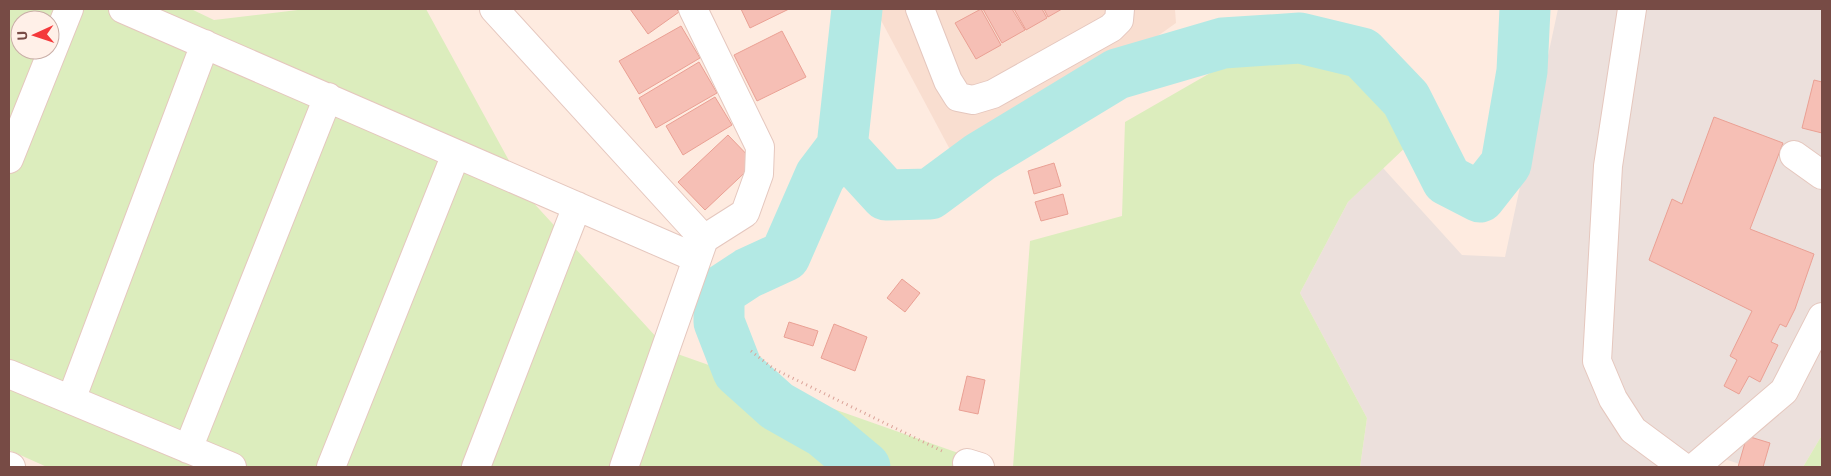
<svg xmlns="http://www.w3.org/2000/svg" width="1831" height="476" font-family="'Exo 2',sans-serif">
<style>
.residential{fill:#f9ded0}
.industrial{fill:#ece0dc}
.green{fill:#dcedbd;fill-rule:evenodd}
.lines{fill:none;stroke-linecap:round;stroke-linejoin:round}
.river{stroke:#b3e9e4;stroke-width:51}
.building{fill:#f6bfb5;stroke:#eaa094}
.minor-casing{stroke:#e5c7be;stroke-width:30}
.path{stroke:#dba298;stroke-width:3;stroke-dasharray:1 4;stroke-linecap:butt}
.minor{stroke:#fff;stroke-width:28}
</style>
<rect width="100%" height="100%" fill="#feebe0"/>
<!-- residential -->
<path class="residential" d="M875,9H1175L1176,23L963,174Z"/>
<!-- industrial -->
<path class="industrial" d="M1558,9H1822V435L1803,467H1748L1722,458L1718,467H1360L1367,418L1300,293L1348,202L1383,168L1462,255L1505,257Z"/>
<!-- green -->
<path class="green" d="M9,9H191L214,20L306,9H426L530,199L669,351L998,467H47L9,450ZM20,20H50V50H20Z
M1252,49L1371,61L1410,143L1348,202L1300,293L1367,418L1360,467H1013L1030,241L1122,216L1125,122Z
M1822,435V467H1803Z"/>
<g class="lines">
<!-- river -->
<path class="river" d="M857,9L842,147L820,176L785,256L748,273L719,292V322L738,371L777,406L823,432L865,467
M842,147L886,195L930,194L980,157L1117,74L1223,43L1300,38L1362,53L1406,99L1447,180L1480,197L1506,164L1522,71L1525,9"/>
</g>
<!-- building -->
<path class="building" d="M630,9H676L679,12L648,34Z
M741,9H789L750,28Z
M981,9L1001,45L976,59L955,23Z
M983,9H1012L1025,30L1002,43Z
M1014,9H1042L1047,18L1026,30Z
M1044,9H1062L1048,17Z
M681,26L700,58L639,94L619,61Z
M782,31L806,77L757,101L734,55Z
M699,62L717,93L656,128L639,98Z
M1814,80L1822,82V133L1802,128Z
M715,97L732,125L683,155L666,126Z
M1714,117L1783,143L1750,229L1814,254L1795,309L1786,327L1780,324L1771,342L1778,345L1760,382L1749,376L1739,394L1724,386L1737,360L1730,356L1752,311L1649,260L1672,199L1682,204Z
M728,135L755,163L705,210L678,182Z
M1054,163L1061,186L1034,194L1028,171Z
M1063,194L1068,214L1041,221L1035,202Z
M902,279L920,293L905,312L887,298Z
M789,322L818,331L813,346L784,337Z
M834,324L867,337L855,371L821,358Z
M967,376L985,380L978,414L959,410Z
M1747,436L1770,443L1763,467H1738Z"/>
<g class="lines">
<!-- minor casing -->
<g class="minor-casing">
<path id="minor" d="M123,9L696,258
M494,9L704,239
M920,9L948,81L958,97L973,100L993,94L1111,28L1119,20L1120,9
M1632,9L1608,166L1597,361L1613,399L1633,430L1683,467
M1794,155L1822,175
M9,159L69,9
M9,374L232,467
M71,400L205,44
M188,449L328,97
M967,463L980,467
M9,466L11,467
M331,467L456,154
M476,467L577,206
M624,467L704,239L745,213L759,174L760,147L693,9
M1695,467L1784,391L1822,317"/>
</g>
<!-- path -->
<path class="path" d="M751,351L774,369L942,451"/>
<!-- minor -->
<use href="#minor" class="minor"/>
</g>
<!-- border -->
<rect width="1831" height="476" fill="none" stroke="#774b45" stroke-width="20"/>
<!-- north arrow -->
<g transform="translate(35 35) rotate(267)"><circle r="24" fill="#fff0e8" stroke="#c9aea7"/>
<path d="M0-4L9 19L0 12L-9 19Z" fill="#f4393b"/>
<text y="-8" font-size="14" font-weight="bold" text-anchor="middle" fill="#774b45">U</text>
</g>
</svg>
